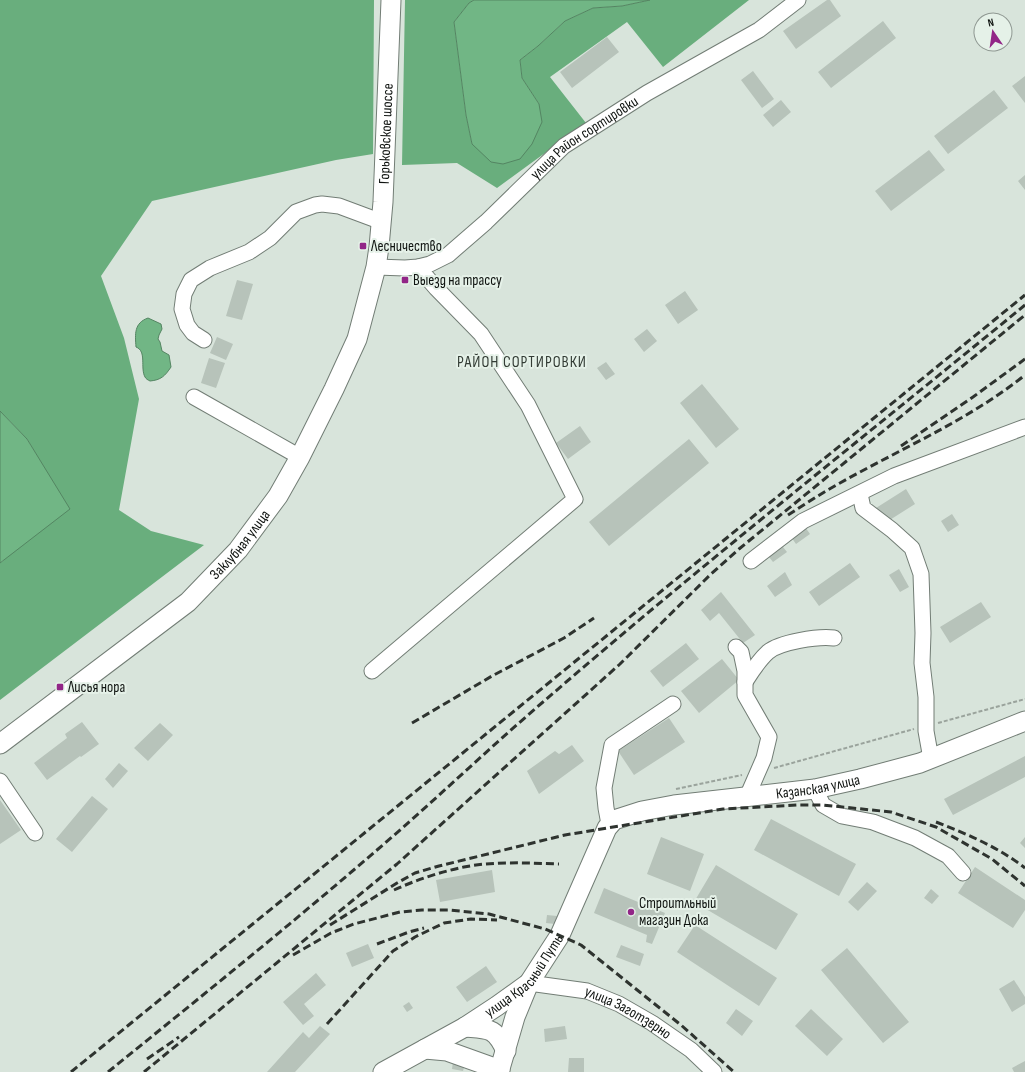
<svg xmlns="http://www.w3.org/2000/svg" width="1025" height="1072" font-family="'Sofia Sans Condensed',sans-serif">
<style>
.forest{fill:#69ae7d}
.water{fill:#71b685;stroke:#548562}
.building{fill:#b7c3ba}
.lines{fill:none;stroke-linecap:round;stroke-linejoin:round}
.minor-casing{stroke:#727d75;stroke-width:17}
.major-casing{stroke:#727d75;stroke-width:21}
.path{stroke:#9aa39c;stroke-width:2;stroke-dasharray:4 2;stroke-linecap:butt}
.minor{stroke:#fff;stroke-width:15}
.major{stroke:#fff;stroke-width:19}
.rail{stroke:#2e332f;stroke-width:3;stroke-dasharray:8 4;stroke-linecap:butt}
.poi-dot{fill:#922587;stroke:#e5f1e8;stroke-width:1.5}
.labels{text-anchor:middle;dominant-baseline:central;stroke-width:4;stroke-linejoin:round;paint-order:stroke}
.street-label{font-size:15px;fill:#0f1310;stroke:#e5f1e8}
.poi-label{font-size:15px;fill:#0f1310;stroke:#e5f1e8;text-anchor:start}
.neighbourhood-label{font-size:16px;letter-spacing:1px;fill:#333c35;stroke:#e5f1e8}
</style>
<rect width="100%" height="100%" fill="#d8e4db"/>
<!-- forest -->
<path class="forest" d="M0,0H374L373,154L336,160L152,201L101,276L124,338L139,399L119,510L151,531L204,545L0,700V563L4,560L41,463L27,439L0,411Z
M405,0H474L469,3L454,22L466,115L472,144L539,104L522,78L520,60L538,46L565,21L593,8L622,6L650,0H749L663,67L627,22L550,77L586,123L497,188L457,163L402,165Z"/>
<!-- water -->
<path class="water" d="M474,0H650L622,6L593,8L565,21L538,46L520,60L522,78L539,104L542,122L532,144L520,159L503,164L491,162L472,144L466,115L454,22L469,3Z
M148,318L161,324L162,329L159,335L158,339L160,342L162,351L169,355L171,367C165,376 161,380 150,381C148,380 146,379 145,377C140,368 147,351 136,347C135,334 134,323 148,318Z
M0,411L27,439L70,509L0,563Z"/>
<!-- building -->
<path class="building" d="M827,0H830L841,16L796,49L783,31Z
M883,21L896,38L831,88L818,72Z
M607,37L619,52L572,88L560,72Z
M753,71L774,99L762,108L741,80Z
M1025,76V103L1012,86Z
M994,90L1008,108L948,154L934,136Z
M781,100L791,112L773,127L763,115Z
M929,150L945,170L891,211L875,191Z
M1025,175V190L1018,181Z
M237,280L253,284L242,320L226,316Z
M685,291L698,310L678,324L665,305Z
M647,329L657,341L644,352L634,339Z
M217,337L233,344L226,360L210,353Z
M209,358L225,363L216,388L201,383Z
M606,362L615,374L606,380L597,368Z
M702,384L739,429L716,448L680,403Z
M580,426L591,442L568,459L556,443Z
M689,439L709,463L609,546L589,522Z
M906,489L915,504L885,523L876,508Z
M952,514L959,525L948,532L941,521Z
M803,524L810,534L796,544L789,534Z
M779,542L787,552L773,562L765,552Z
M850,563L860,577L819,606L809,592Z
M899,569L909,587L900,592L889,575Z
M785,572L792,585L775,597L767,586Z
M721,592L755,635L743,643L719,613L710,621L701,610Z
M981,602L991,617L950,643L940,627Z
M686,643L699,659L663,687L650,671Z
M722,659L739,680L699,713L681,691Z
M669,718L685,742L634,775L618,751Z
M82,722L99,744L81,757L80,756L47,780L34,763L67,738L65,734Z
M160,723L173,735L148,761L134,748Z
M572,745L584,761L539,794L527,771L555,751L559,754Z
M1025,756V777L953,815L944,799Z
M119,763L128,771L113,788L105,779Z
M92,796L108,809L72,852L56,839Z
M0,800L21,830L0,844Z
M771,819L856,864L839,896L754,850Z
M661,837L704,854L690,891L647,874Z
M1025,837V848L1020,843Z
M716,865L798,914L776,950L694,902Z
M975,867L1025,900V910L1013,928L958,893Z
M492,870L495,892L440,902L436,880Z
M867,882L877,891L858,911L848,902Z
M604,888L665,913L652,944L646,942L647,935L594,913Z
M931,889L939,896L932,904L924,898Z
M547,915L557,916L555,924L546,923Z
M695,925L777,978L759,1006L677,952Z
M368,944L374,958L352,967L346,953Z
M621,945L644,954L640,966L616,957Z
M847,948L909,1022L883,1043L821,970Z
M486,966L497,982L467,1002L456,987Z
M316,973L326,985L304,1004L314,1016L303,1025L283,1002Z
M1014,980L1025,997V1004L1012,1012L999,989Z
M409,1002L413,1008L407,1012L403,1006Z
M736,1009L753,1021L742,1036L726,1023Z
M811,1009L843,1039L827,1056L795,1026Z
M320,1026L330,1034L295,1072H267L303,1032L309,1038Z
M565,1026L567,1039L545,1042L544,1029Z
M569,1058H584V1072H568Z
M1025,1061V1072H1014L1012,1068Z
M453,1062L465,1064L463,1071L452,1069Z"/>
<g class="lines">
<!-- minor casing -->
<g class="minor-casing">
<g id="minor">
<path id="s1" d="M376,267L405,268L418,267L430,264L448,255L486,222L564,146L647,93L759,30L798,0"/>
<path d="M204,340L193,333L187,325L182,309L184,294L191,280L210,268L249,252L270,238L296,212L315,205L322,204L339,206L382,222"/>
<path d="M194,397L300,457"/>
<path d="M860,494L863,508L892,530L912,548L921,574L923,633L922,663L926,697V731L931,759"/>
<path d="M751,561L803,521L894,476L1025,427"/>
<path d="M736,647L741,652L745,671V695L769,737L764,758L747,797"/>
<path d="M372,671L575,499L528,405L481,334L436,288L418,267"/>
<path d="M745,682C752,671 758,661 768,652C780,642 818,636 834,638"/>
<path d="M0,781L35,833"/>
<path d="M815,789L823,805L842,816L873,822L915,838L948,856L963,873"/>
<path d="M609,824L606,808L604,788L612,745L673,704"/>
<path id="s2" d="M529,983L587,991L619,1004L652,1023L691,1050L714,1072"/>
</g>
</g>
<!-- major casing -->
<g class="major-casing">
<g id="major">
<path id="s3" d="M0,744L188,602L238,550L278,496L300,457L334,389L357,339L376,267L379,247L383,202L391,0"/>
<path d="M465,1027C489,1029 495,1027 506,1051"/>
<path d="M425,1049L447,1051L500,1070"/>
<path id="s4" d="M383,1072L465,1027L497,1006L529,983L560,935L607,828L614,820L642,811L674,805L815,789L860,779L920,763L1025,721"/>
<path d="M499,1072L515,1017L529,983"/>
</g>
</g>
<!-- path -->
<path class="path" d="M938,723L1025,699
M774,768L914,729
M676,789L742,775"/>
<!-- minor -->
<use href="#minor" class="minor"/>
<!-- major -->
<use href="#major" class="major"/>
<!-- rail -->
<path class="rail" d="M901,446L973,397L1025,359
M788,515C805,504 822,493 840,483C902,448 969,420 1025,375
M412,723L492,676L564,638L594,618
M936,822C967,834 998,847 1025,868
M394,890C416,880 440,872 464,867C495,861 527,863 559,864
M330,925L397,883L415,873L439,866L565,835L723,809L798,805H823L891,812L936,827L992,859L1025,886
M377,944L409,932L424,928
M293,955L331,933L354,924L400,912L422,910H449L489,914L545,929L581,945L681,1025L734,1072
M327,1024L393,951L415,937L444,923L471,919L497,920
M147,1059L179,1037
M71,1072L1025,295
M108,1072C198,999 289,926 377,850C433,802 486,751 543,702C700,566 864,437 1025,305
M144,1072L397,864L620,664L711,574L739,549L1025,315"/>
</g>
<!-- markers -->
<g class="poi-dot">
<rect x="359" y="242" width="8" height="8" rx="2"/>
<rect x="401" y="276" width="8" height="8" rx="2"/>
<rect x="56" y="683" width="8" height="8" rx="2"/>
<circle cx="631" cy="912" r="4"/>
</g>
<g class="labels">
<!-- street labels -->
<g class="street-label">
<text stroke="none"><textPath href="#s3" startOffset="759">Горьковское шоссе</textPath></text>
<text stroke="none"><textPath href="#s1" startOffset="255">улица Район сортировки</textPath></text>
<text stroke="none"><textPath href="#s3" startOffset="313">Заклубная улица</textPath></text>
<text stroke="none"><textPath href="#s4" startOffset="563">Казанская улица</textPath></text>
<text stroke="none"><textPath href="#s4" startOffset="173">улица Красный Путь</textPath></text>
<text stroke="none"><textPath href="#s2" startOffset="105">улица Заготзерно</textPath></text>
</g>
<!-- poi labels -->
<g class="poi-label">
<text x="371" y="246">Лесничество</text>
<text x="413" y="280">Выезд на трассу</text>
<text x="68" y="687">Лисья нора</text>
<text x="639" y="903">Строитльный<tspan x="639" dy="17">магазин Дока</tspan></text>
</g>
<!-- neighbourhood labels -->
<g class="neighbourhood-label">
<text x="522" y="362">РАЙОН СОРТИРОВКИ</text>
</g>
</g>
<!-- north arrow -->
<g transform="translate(993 32) rotate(347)"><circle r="19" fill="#e5f1e8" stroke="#8f9892"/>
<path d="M0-3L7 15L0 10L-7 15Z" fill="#922587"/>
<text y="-6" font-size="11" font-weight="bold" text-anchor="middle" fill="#0f1310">N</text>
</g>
</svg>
